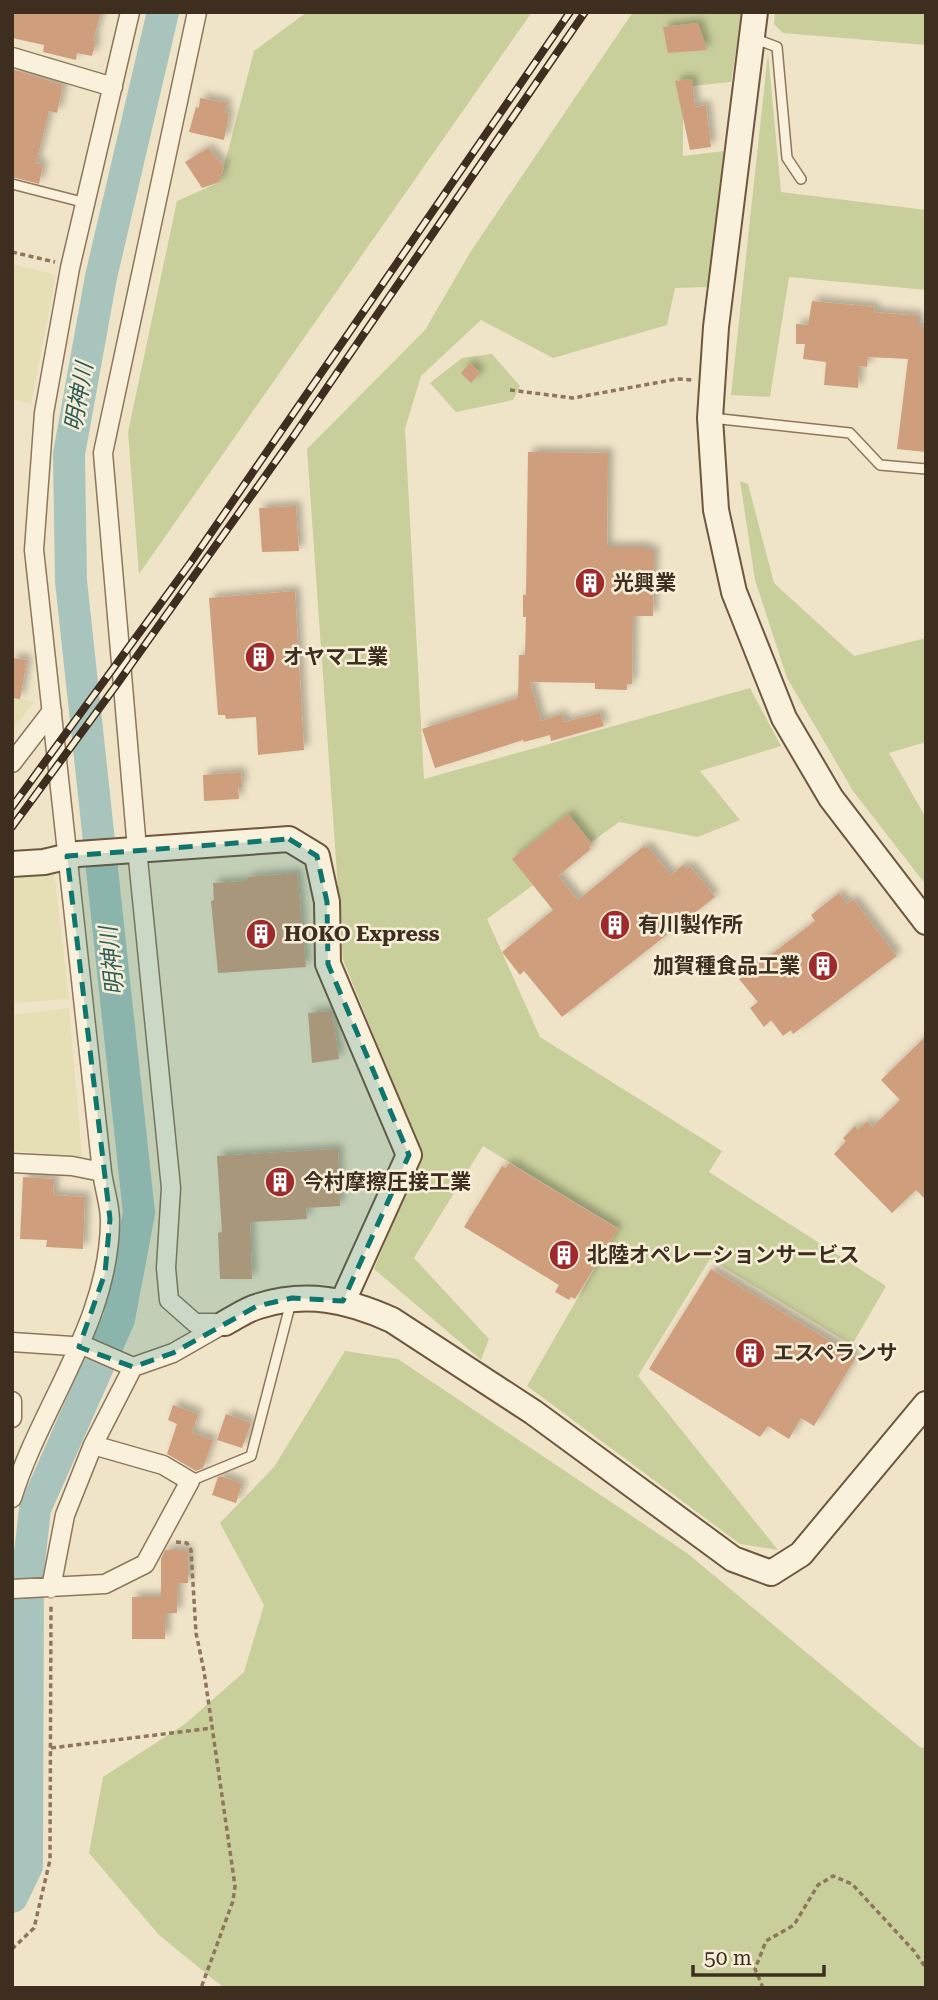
<svg xmlns="http://www.w3.org/2000/svg" width="938" height="2000" font-family="'Roboto Serif','Noto Sans JP',serif">
<style>
.farmland{fill:#e6deb5}
.green{fill:#c9cf9b}
.lines{fill:none;stroke-linecap:round;stroke-linejoin:round}
.river{stroke:#a9c4bc;stroke-width:32}
.building{fill:#cf9f7d;filter:url(#shadow)}
.lane-casing{stroke:#8d765c;stroke-width:12}
.street-casing{stroke:#8d765c;stroke-width:21}
.secondary-casing{stroke:#6f573f;stroke-width:28}
.path{stroke:#8d765c;stroke-width:3.5;stroke-dasharray:5 3.5;stroke-linecap:butt}
.lane{stroke:#faf1dc;stroke-width:9}
.street{stroke:#faf1dc;stroke-width:18}
.secondary{stroke:#faf1dc;stroke-width:24}
.rail-casing{stroke:#3d2e20;stroke-width:8}
.rail{stroke:#f7eed8;stroke-width:5;stroke-dasharray:16;stroke-linecap:butt}
.marked{fill:#0f766e;fill-opacity:0.2;stroke:#0f766e;stroke-width:5;stroke-dasharray:14 9;stroke-linejoin:round}
.labels{text-anchor:middle;dominant-baseline:central;stroke-width:5;stroke-linejoin:round;paint-order:stroke}
.poi-label{font-size:21px;font-weight:bold;fill:#3d2e20;stroke:#f7eed8;text-anchor:start}
.water-label{font-size:23px;font-style:italic;fill:#2f5d5a;stroke:#f7eed8}
</style>
<defs>
<filter id="shadow"><feDropShadow dx="5" dy="-5" stdDeviation="3.5" flood-color="#0004"/></filter>
</defs>
<rect width="100%" height="100%" fill="#f0e4c8"/>
<!-- farmland -->
<path class="farmland" d="M12,264L56,275L31,404L12,399Z
M12,697L34,702L12,731Z
M54,871L69,999L12,1003V875Z
M69,1008L82,1157L14,1151L12,1135V1015Z"/>
<!-- green -->
<path class="green" d="M307,12H532L139,574L128,432L177,201L220,182L254,51Z
M633,12H742L731,82L683,87V156L724,151L708,287L675,288L667,325L553,358L481,320L421,376L405,429L424,779L750,688L781,746L700,771L740,820L698,837L619,822L487,919L540,1037L722,1151L709,1172L886,1286L852,1345L710,1259L638,1376L778,1550L740,1544L527,1386L618,1228L483,1146L414,1258L489,1339L481,1360L374,1269L422,1154L343,960L307,449L425,330L471,251Z
M775,12H926V45L783,33L774,24Z
M768,53L781,192L926,210V290L789,277L770,397L731,395Z
M492,354L520,386L513,400L456,412L430,383L462,358Z
M740,481L748,484L774,583L854,656L926,638V742L889,753L926,818V885L853,791L787,678L755,580Z
M345,1351L398,1359L687,1553L920,1747L926,1749V1988H224L159,1935L89,1853L103,1777L185,1724L244,1672L264,1605L220,1523L274,1467Z"/>
<g class="lines">
<!-- river -->
<path class="river" d="M12,1897L27,1866L28,1571L35,1509L119,1319L139,1213L71,581L69,454L101,277L163,12"/>
</g>
<!-- building -->
<path class="building" d="M12,12H101L93,40L96,41L92,56L77,53L76,60L43,52L44,45L12,38Z
M698,23L707,50L668,53L663,27Z
M12,69L63,85L57,113L49,111L36,163L43,165L39,184L12,177Z
M692,79L695,107L706,105L711,147L690,150L675,81Z
M200,98L227,103L225,113L229,114L224,140L189,132L196,107L199,108Z
M208,148L224,166L220,182L202,188L185,162Z
M812,301L875,307L874,312L918,316V326L926,327V452L897,449L908,359L868,357L867,367L859,366L858,388L824,385L826,362L803,359L805,344H796V324L808,325Z
M470,363L480,373L471,383L461,373Z
M528,452L608,453L607,547H646V550H654L653,616H633L632,684H627V690L595,689V683L530,682L541,721L562,714L564,722L600,713L604,726L551,741L550,735L524,742L523,740L435,768L422,729L518,698L519,655H525L526,617H523V595H526Z
M296,506L299,551L262,552L259,508Z
M295,591L304,750L258,755L256,717L226,719L225,715H218L209,598Z
M12,658L27,660L20,699L12,698Z
M241,772L242,787H238L239,799L204,801L203,775Z
M568,814L592,844L589,847L591,849L558,876L578,900L644,846L646,848L648,847L671,875L683,865L687,869L690,866L715,897L562,1017L524,971L520,975L502,952L553,910L512,859Z
M297,873L306,967L218,973L211,901L214,900L213,883L248,881V877Z
M839,893L847,904L853,899L897,956L793,1034L791,1030L783,1036L771,1020L764,1027L750,1008L758,1002L739,979L815,921L811,915Z
M332,1011L339,1059L312,1063L308,1013Z
M926,1036V1200L916,1190L892,1213L834,1154L846,1141L843,1138L855,1126L858,1130L867,1121L872,1127L900,1100L881,1080Z
M338,1149L340,1206L306,1208L307,1219L250,1222L252,1279H220L218,1233L222,1232L217,1156Z
M509,1163L618,1229L575,1299L571,1297L569,1300L555,1292L559,1285L464,1227L502,1166L506,1168Z
M23,1177L54,1179L53,1195L85,1197L83,1249L46,1247L47,1240L20,1239Z
M711,1269L855,1356V1359L814,1426L801,1418L789,1439L768,1426L760,1437L649,1369Z
M173,1405L198,1414L192,1433L213,1440L203,1468L196,1471L167,1454L177,1424L168,1420Z
M226,1414L251,1423L242,1448L217,1440Z
M221,1476L242,1484L236,1503L212,1495L218,1477Z
M165,1550H188V1583H178L177,1613H166L165,1639H132V1597H161V1559Z"/>
<g class="lines">
<!-- lane casing -->
<g class="lane-casing">
<path id="lane" d="M753,38L777,47L787,158L801,179
M12,184L86,203
M712,418L850,433L880,465L926,469
M190,1481L251,1456L291,1302"/>
</g>
<!-- street casing -->
<g class="street-casing">
<path id="street" d="M197,12L103,453L137,849L171,1188L166,1268L169,1300L195,1323H225
M12,57L113,87
M12,763L52,711
M12,1163L72,1166L102,1172
M12,1342L87,1347L133,1367L173,1353L222,1325
M12,1401V1418
M12,1498C41,1405 110,1321 110,1220C110,1205 104,1188 102,1172L34,550L44,413L70,268L130,12
M51,1588L65,1515L93,1445L133,1367
M12,1589L105,1584L145,1564L190,1481L163,1465L93,1445"/>
</g>
<!-- secondary casing -->
<g class="secondary-casing">
<path id="secondary" d="M755,12L716,327L710,418L716,510L734,592L784,718L831,798L926,922
M12,864L44,862L78,854L289,839L317,856L327,902L328,964L409,1155L343,1301
M225,1323C236,1317 247,1309 259,1306C306,1291 348,1300 392,1320L533,1412L733,1559L771,1573L801,1554L926,1404"/>
</g>
<!-- path -->
<path class="path" d="M12,252L55,262
M510,390L573,398L677,379L693,380
M176,1542L187,1543L191,1550L196,1633L204,1671L235,1886L233,1901L201,1988
M51,1748L212,1728
M12,1949L34,1928L50,1860L51,1605
M763,1988L755,1969L766,1941L794,1925L818,1885L833,1876L852,1884L914,1951L926,1968"/>
<!-- lane -->
<use href="#lane" class="lane"/>
<!-- street -->
<use href="#street" class="street"/>
<!-- secondary -->
<use href="#secondary" class="secondary"/>
<!-- rail casing -->
<g class="rail-casing">
<path id="rail" d="M12,807L191,562L570,12
M12,827L115,687L293,437L585,12"/>
</g>
<!-- rail -->
<use href="#rail" class="rail"/>
</g>
<!-- marked area -->
<path class="marked" d="M289,839L317,856L327,902L328,964L409,1155L343,1301L292,1298L257,1306L173,1353L133,1367L79,1347L105,1273L110,1219L67,856Z"/>
<!-- icons -->
<defs>
<g id="building-disc" transform="scale(1.575)"><circle r="9.5" fill="#9e2a2b" stroke="#f7eed8"/><path d="M-4-6H4V6H1V3H-1V6H-4ZM-2.5-4.3h1.7v1.8h-1.7ZM.8-4.3h1.7v1.8H.8ZM-2.5-1h1.7V.8h-1.7ZM.8-1h1.7V.8H.8Z" fill="#fff"/></g>
</defs>
<g fill-rule="evenodd">
<use href="#building-disc" x="590" y="583"/>
<use href="#building-disc" x="260" y="657"/>
<use href="#building-disc" x="615" y="925"/>
<use href="#building-disc" x="261" y="934"/>
<use href="#building-disc" x="823" y="966"/>
<use href="#building-disc" x="280" y="1182"/>
<use href="#building-disc" x="564" y="1255"/>
<use href="#building-disc" x="750" y="1353"/>
</g>
<g class="labels">
<!-- poi labels -->
<g class="poi-label">
<text x="613" y="583">光興業</text>
<text x="283" y="657">オヤマ工業</text>
<text x="638" y="925">有川製作所</text>
<text x="284" y="934">HOKO Express</text>
<text x="800" y="966" text-anchor="end">加賀種食品工業</text>
<text x="303" y="1182">今村摩擦圧接工業</text>
<text x="587" y="1255">北陸オペレーションサービス</text>
<text x="773" y="1353">エスペランサ</text>
</g>
<!-- water labels -->
<g class="water-label">
<text transform="translate(79 397) rotate(-80)">明神川</text>
<text transform="translate(112 961) rotate(-96)">明神川</text>
</g>
</g>
<!-- border -->
<rect width="938" height="2000" fill="none" stroke="#3d2e20" stroke-width="28"/>
<!-- scale -->
<path d="M693 1965v10h131v-10" fill="none" stroke="#3d2e20" stroke-width="3.5"/>
<text x="704" y="1965" font-size="21" fill="#3d2e20" stroke="#f7eed8" stroke-width="5" paint-order="stroke">50 m</text>
</svg>
